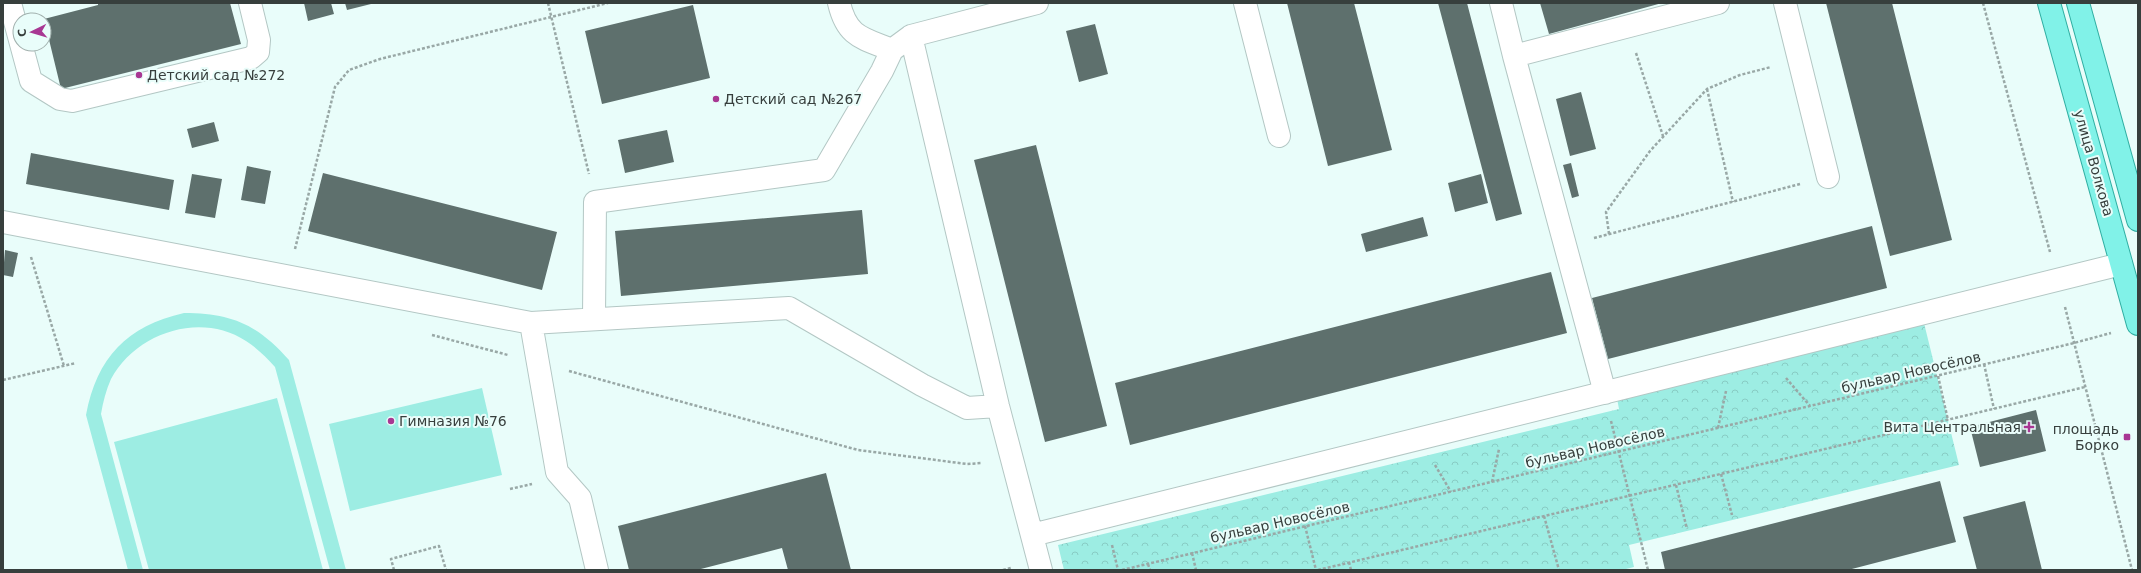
<svg xmlns="http://www.w3.org/2000/svg" width="2141" height="573" font-family="'DejaVu Sans',sans-serif">
<style>
.park{fill:url(#park-crowns)}
.garden{fill:#9dede3}
.building{fill:#5e706d}
.lines{fill:none;stroke-linecap:round;stroke-linejoin:round}
.minor-casing{stroke:#b3c7c4;stroke-width:24}
.major-casing{stroke:#30aea2;stroke-width:24}
.path{stroke:#99a8a6;stroke-width:2.5;stroke-dasharray:3 2;stroke-linecap:butt}
.minor{stroke:#fff;stroke-width:22}
.major{stroke:#81f2e8;stroke-width:22}
.poi-dot{fill:#a83793;stroke:#e9fdfa;stroke-width:1.5}
.labels{text-anchor:middle;dominant-baseline:central;stroke-width:4;stroke-linejoin:round;paint-order:stroke}
.poi-label{font-size:14px;fill:#373f3d;stroke:#e9fdfa;text-anchor:start}
.street-label{font-size:14px;fill:#373f3d;stroke:#e9fdfa}
</style>
<defs>
<pattern id="park-crowns" width="20" height="18" patternUnits="userSpaceOnUse"><rect width="20" height="18" fill="#9dede3"/><path d="M2 6a3 3 0 1 1 6 0M12 15a3 3 0 1 1 6 0" fill="none" stroke="#88ccc4"/></pattern>
</defs>
<rect width="100%" height="100%" fill="#e9fdfa"/>
<!-- park -->
<path class="park" d="M1923,319L1959,465L1629,545L1634,567L1622,570H1064L1058,545L1619,409L1616,393Z"/>
<!-- garden -->
<path class="garden" d="M184,313C232,313 258,325 289,360L346,570H330L275,367C266,357 257,348 246,341C200,311 136,333 111,379C106,390 103,402 101,414L143,570H128L86,415C97,357 127,326 184,313Z
M482,388L502,475L350,511L329,424Z
M277,398L323,570H149L114,442Z"/>
<!-- building -->
<path class="building" d="M98,3H230L241,44L61,89L44,19L98,5Z
M304,3H331L334,14L308,21Z
M345,3H371V4L347,10Z
M1287,3H1354L1392,150L1328,166Z
M1438,3H1467L1522,214L1496,221Z
M1540,3H1662L1549,34Z
M1826,3H1892L1952,240L1890,256Z
M693,5L710,78L602,104L585,31Z
M1095,24L1108,74L1079,82L1066,31Z
M1581,92L1596,149L1570,156L1556,99Z
M214,122L219,141L192,148L187,129Z
M667,130L674,162L625,173L618,140Z
M1036,145L1107,426L1045,442L974,160Z
M31,153L174,180L169,210L26,184Z
M1571,163L1579,196L1572,198L1563,165Z
M247,166L271,171L265,204L241,200Z
M323,173L557,232L542,290L308,231Z
M192,174L222,179L215,218L185,213Z
M1481,174L1488,203L1455,212L1448,183Z
M862,210L868,274L621,296L615,231Z
M1423,217L1428,236L1366,252L1361,234Z
M1872,226L1887,288L1608,359L1592,298Z
M5,250L18,253L13,277L3,275Z
M1551,272L1567,333L1130,445L1115,383Z
M2036,410L2046,451L1980,467L1970,427Z
M826,473L851,570H788L782,548L697,570H629L618,526Z
M1940,481L1956,542L1848,570H1665L1661,552Z
M2025,501L2042,570H1977L1963,517Z"/>
<g class="lines">
<!-- minor casing -->
<g class="minor-casing">
<path id="minor" d="M10,3L31,81L60,99L72,101L251,58L258,52L259,40L250,3
M839,3C847,37 862,38 892,50
M1037,3L911,36L998,406L1041,570
M1245,3L1279,136
M1501,3L1514,56L1605,393
M1785,3L1828,177
M1514,56L1718,3
M3,222L531,323L789,308L922,385L967,408L998,406
M594,318L595,202L824,170L882,71L892,50L911,36
M531,323L557,472L580,498L597,570
M1032,535L2121,264"/>
</g>
<!-- major casing -->
<g class="major-casing">
<path id="major" d="M2049,3L2138,324
M2078,3L2138,220"/>
</g>
<!-- path -->
<path class="path" d="M548,3L589,174
M1983,3L2050,252
M1636,53L1663,136
M1707,89L1733,202
M1609,234L1606,212L1650,151L1707,89L1740,75L1771,67
M1594,238L1800,184
M295,249L335,87L349,70L380,59L608,3
M31,257L64,366
M2065,307L2132,570
M432,335L508,355
M1984,364L1994,409
M569,371L858,450L967,464L982,463
M1938,376L1948,420
M1786,378L1810,406
M3,380L76,363
M1611,421L1648,570
M1718,428L1726,391
M1435,465L1451,492
M1721,474L1732,515
M1492,482L1499,449
M1676,485L1687,529
M510,489L532,484
M1544,516L1559,570
M1305,526L1316,570
M1112,545L1118,570
M1192,553L1196,570
M1349,562L1351,570
M1148,564L1150,570
M394,570L391,559L439,546L446,570
M1003,570L1011,568
M1122,570L2074,343L2111,333
M1318,570L2085,387"/>
<!-- minor -->
<use href="#minor" class="minor"/>
<!-- major -->
<use href="#major" class="major"/>
</g>
<!-- markers -->
<g class="poi-dot">
<circle cx="139" cy="75" r="4"/>
<circle cx="716" cy="99" r="4"/>
<circle cx="391" cy="421" r="4"/>
<path d="M2027 421h4v4h4v4h-4v4h-4v-4h-4v-4h4z"/>
<rect x="2123" y="433" width="8" height="8" rx="2"/>
</g>
<g class="labels">
<!-- poi labels -->
<g class="poi-label">
<text x="147" y="75">Детский сад №272</text>
<text x="724" y="99">Детский сад №267</text>
<text x="399" y="421">Гимназия №76</text>
<text x="2021" y="427" text-anchor="end">Вита Центральная</text>
<text x="2119" y="429" text-anchor="end">площадь<tspan x="2119" dy="16">Борко</tspan></text>
</g>
<!-- street labels -->
<g class="street-label">
<text transform="translate(2094 163) rotate(74)">улица Волкова</text>
<text transform="translate(1911 372) rotate(-13)">бульвар Новосёлов</text>
<text transform="translate(1595 447) rotate(-13)">бульвар Новосёлов</text>
<text transform="translate(1280 522) rotate(-13)">бульвар Новосёлов</text>
</g>
</g>
<!-- border -->
<rect width="2141" height="573" fill="none" stroke="#373f3d" stroke-width="8"/>
<!-- north arrow -->
<g transform="translate(32 32) rotate(265)"><circle r="19" fill="#e9fdfa" stroke="#a2b1ae"/>
<path d="M0-3L7 15L0 10L-7 15Z" fill="#a83793"/>
<text y="-6" font-size="11" font-weight="bold" text-anchor="middle" fill="#373f3d">С</text>
</g>
</svg>
